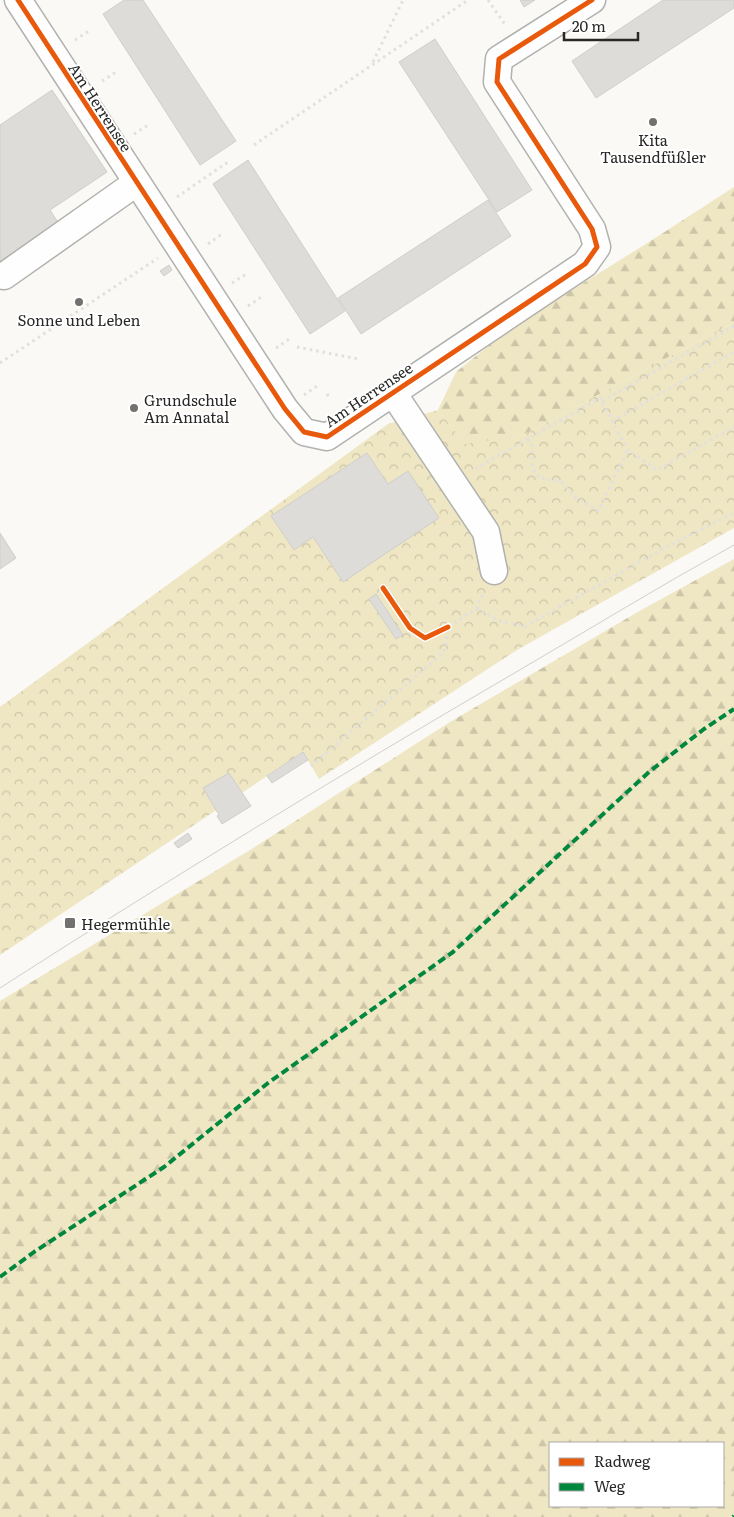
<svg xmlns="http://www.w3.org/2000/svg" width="734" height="1517" font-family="Literata,serif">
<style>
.forest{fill:url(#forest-firs);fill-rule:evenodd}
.park{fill:url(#park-crowns)}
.building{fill:#dddcd9;stroke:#cfcecb}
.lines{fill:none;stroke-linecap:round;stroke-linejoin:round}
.minor-casing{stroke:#b1b1ae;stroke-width:29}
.path{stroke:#e0e0e0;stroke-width:3;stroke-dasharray:2.5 4;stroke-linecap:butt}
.minor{stroke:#fefefe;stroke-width:26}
.tram{stroke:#d0cfce;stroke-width:1}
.quiet{stroke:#00873e;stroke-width:4;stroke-dasharray:8 4;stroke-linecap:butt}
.cycleway-casing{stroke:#fff;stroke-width:8}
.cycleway{stroke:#e8590c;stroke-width:5}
.poi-dot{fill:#72716f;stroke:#fff;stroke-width:2}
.labels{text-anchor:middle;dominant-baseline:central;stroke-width:4;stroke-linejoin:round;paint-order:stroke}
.street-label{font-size:15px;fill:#282826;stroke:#fff}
.poi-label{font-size:15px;fill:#282826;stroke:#fff}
</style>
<defs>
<pattern id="forest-firs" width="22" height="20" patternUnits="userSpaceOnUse" patternTransform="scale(1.25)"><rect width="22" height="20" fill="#efe6c3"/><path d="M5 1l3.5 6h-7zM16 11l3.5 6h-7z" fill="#cdc5a7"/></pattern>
<pattern id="park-crowns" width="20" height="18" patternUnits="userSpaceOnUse" patternTransform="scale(1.25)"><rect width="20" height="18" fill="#efe6c3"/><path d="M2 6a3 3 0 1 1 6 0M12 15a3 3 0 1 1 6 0" fill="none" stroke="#cdc5a7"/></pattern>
</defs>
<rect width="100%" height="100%" fill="#faf9f6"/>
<!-- forest -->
<path class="forest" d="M734,187V322L523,435L467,447L438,410L456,372L511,328L649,242Z
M734,559V1517H0V1001L250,850L450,722L636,613ZM723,1443V1506H550V1443Z"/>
<!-- park -->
<path class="park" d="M734,322V528L517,650L319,779L303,752L0,955V707L388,424L438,410L465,444L523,435Z"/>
<!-- building -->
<path class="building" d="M124,0H143L236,141L200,165L103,14Z
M520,0H535L524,7Z
M663,0H734V8L596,98L572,61Z
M435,39L532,190L497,212L399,62Z
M52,90L107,172L50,210L61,227L0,267V125Z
M248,160L345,311L310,334L213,184Z
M488,200L511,236L361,334L338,298Z
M169,265L172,270L164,276L160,271Z
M367,453L388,484L408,471L439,518L343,582L313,537L294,550L271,516Z
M0,533L16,558L0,569Z
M376,594L403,635L396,639L369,599Z
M303,752L308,760L272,783L267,776Z
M229,773L251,806L222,824L217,816L219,815L203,788Z
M188,833L192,839L178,848L174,843Z"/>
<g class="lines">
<!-- minor casing -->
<g class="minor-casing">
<path id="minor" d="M18,0L285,409L304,432L327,437L585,264L597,247L592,229L497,82L499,59L592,0
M4,276L136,183
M393,393L486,532L494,571"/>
</g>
<!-- path -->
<path class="path" d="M488,0L506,26
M75,40L89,31
M373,62L403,0
M102,81L116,72
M134,134L150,124
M254,145L468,0
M177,197L228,162
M208,244L222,234
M232,283L248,273
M248,306L263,296
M297,347L358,359
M276,348L291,338
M0,363L158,258
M327,394L331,399
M304,395L317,386
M602,401L734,326
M612,421L734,352
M528,439L532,444V466L535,474L541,478L562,482L574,496L598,511L628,450
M475,469L600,398L628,450L657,470L734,427
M383,588L410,628L425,638L448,627
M476,609L502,622L526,626L659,551L734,513
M311,766L443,653L446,647L448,627L476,609L484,592"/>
<!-- minor -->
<use href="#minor" class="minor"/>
<!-- tram -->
<path class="tram" d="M0,988C168,880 338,776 511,675C585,632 658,587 734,545"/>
<!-- quiet -->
<path class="quiet" d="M0,1277L34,1252L164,1167L268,1083L453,952L649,772L704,729L734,709
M733,1517L734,1516"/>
<!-- cycleway casing -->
<g class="cycleway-casing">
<path id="cycleway" d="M18,0L285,409L304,432L327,437L585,264L597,247L592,229L497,82L499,59L592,0
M383,588L410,628L425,638L448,627"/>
</g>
<!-- cycleway -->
<use href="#cycleway" class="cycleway"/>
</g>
<!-- markers -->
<g class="poi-dot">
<circle cx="653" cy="122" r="5"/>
<circle cx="79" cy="302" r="5"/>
<circle cx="134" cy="408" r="5"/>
<rect x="64" y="917" width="12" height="12" rx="2.5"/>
</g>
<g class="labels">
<!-- street labels -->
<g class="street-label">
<text transform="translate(101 107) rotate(57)">Am Herrensee</text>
<text transform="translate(368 394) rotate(-34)">Am Herrensee</text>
</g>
<!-- poi labels -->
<g class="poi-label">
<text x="653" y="139">Kita<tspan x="653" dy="17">Tausendfüßler</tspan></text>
<text x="79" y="319">Sonne und Leben</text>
<text x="144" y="399" text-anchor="start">Grundschule<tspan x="144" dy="17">Am Annatal</tspan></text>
<text x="81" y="923" text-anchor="start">Hegermühle</text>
</g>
</g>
<!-- legend -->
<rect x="549" y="1442" width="175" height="65" fill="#ffffff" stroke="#a9a9a8"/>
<rect x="559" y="1458" width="25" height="8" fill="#e8590c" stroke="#a9a9a8"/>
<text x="594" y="1467" font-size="15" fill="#282826">Radweg</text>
<rect x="559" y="1483" width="25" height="8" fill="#00873e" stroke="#a9a9a8"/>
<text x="594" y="1492" font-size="15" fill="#282826">Weg</text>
<!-- scale -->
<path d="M564 32v8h74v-8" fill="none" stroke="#282826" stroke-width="2.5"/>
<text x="572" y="32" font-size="15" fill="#282826" stroke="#ffffff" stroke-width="4" paint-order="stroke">20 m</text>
</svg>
